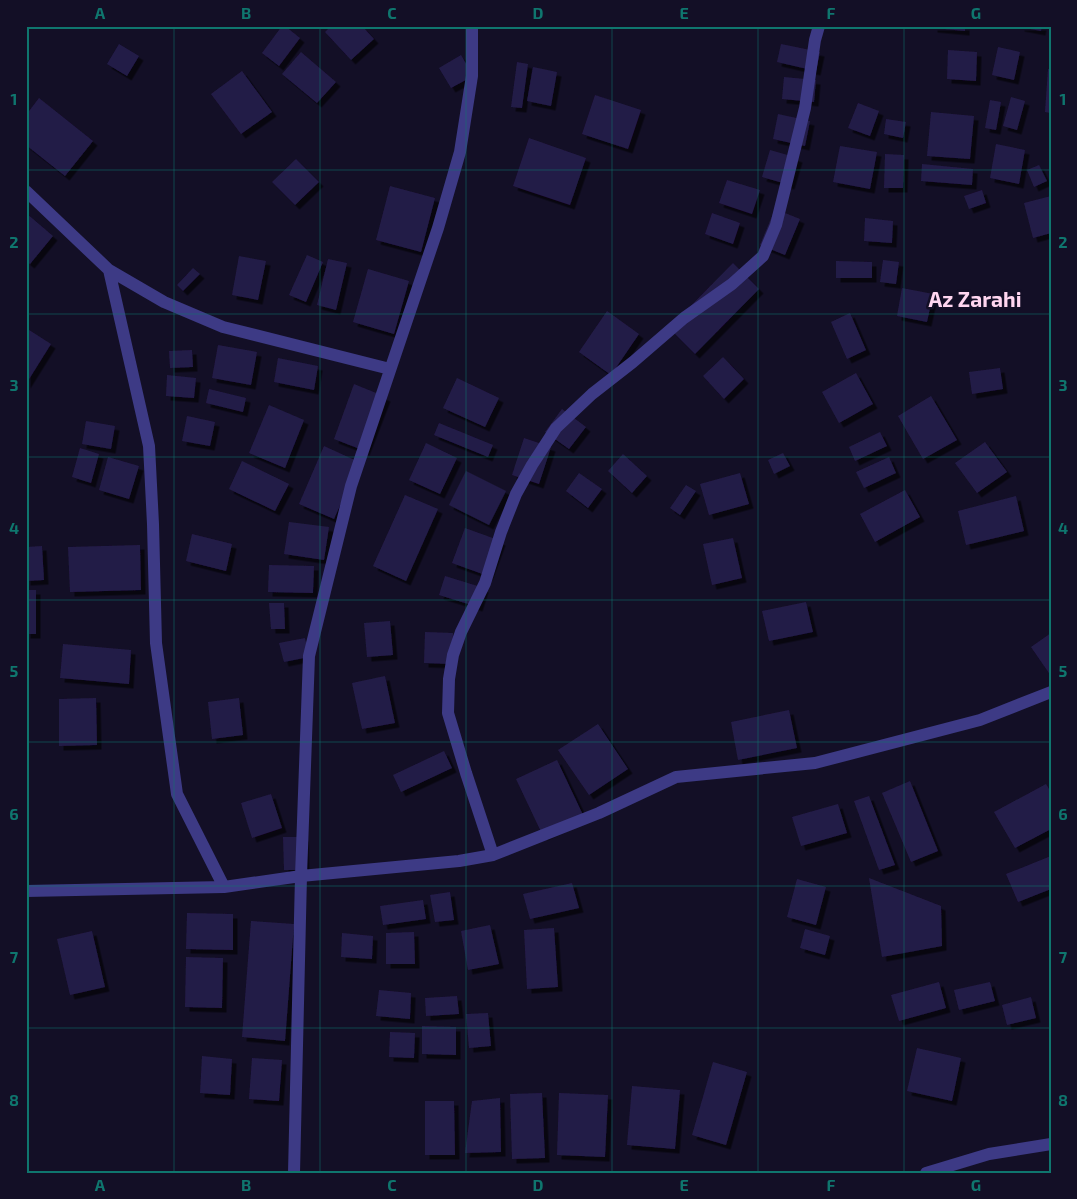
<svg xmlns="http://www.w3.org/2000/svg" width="1077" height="1199" font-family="'Exo 2',sans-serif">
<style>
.building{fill:#241b47;filter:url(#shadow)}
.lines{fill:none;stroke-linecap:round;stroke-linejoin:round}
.minor{stroke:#3d3a85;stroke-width:12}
.grid{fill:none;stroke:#0f766e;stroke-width:1;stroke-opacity:0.55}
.labels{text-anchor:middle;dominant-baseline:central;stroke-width:5;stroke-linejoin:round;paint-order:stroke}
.district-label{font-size:21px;font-weight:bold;fill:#ffd6f0;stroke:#130f26}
.neatline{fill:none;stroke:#0f766e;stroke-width:2}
.grid-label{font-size:16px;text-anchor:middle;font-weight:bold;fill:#0f766e}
</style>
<defs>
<filter id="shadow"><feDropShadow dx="4.5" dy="4.5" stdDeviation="0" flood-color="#0009"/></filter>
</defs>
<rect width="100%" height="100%" fill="#130f26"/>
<!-- building -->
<path class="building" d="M282,26H285L300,38L279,66L262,53Z
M331,26H362L374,39L351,60L325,32Z
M933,26H965V31L933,28Z
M1020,26H1042L1041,31L1020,27Z
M119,44L139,56L127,76L107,64Z
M781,44L820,52L816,71L777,62Z
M998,47L1020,52L1014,80L992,75Z
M948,50L977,52L976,81L947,79Z
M301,52L336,82L317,103L282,74Z
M461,55L473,76L451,88L439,68Z
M517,62L528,64L522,108L511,107Z
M533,67L557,72L551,106L527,101Z
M1048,69H1051V113L1045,112Z
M242,71L272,112L241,134L211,94Z
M784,77L816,80L814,102L782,99Z
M595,95L641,110L628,149L582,134Z
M1011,97L1025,101L1017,130L1003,126Z
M39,98L93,141L65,176L26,145V115Z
M990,100L1001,102L996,130L985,128Z
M858,103L879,111L870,136L848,128Z
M931,112L974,116L970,159L927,156Z
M778,114L810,121L805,146L773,139Z
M886,119L906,122L903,138L884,134Z
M529,138L586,158L570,205L513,186Z
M996,144L1025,150L1019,184L990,178Z
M840,146L877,152L870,189L833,182Z
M770,150L798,158L790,185L762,177Z
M885,154L904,155L903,188H884Z
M296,159L319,182L295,205L272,182Z
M922,164L973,169L972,185L921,181Z
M1039,165L1047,181L1034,187L1027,170Z
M727,180L760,190L752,214L719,203Z
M390,186L435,198L421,252L376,240Z
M982,190L986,203L969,209L964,196Z
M1051,196V233L1033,238L1024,203Z
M775,209L800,219L785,255L760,245Z
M26,213L53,236L30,264L26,261Z
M712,213L740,223L733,244L705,234Z
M865,218L893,221L892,243L864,241Z
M307,255L323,262L306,302L289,295Z
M239,256L266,261L258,300L232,295Z
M328,259L347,263L336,310L317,305Z
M883,260L899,262L896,284L880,282Z
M836,261L872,262V278H836Z
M733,263L759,289L695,354L669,328Z
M193,268L200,274L183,291L177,285Z
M368,269L409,281L394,334L353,322Z
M902,288L933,294L927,322L897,316Z
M607,311L639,334L611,375L579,352Z
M850,313L866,350L847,359L831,322Z
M26,328L51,344L26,384Z
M218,345L257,352L251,385L212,378Z
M192,350L193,367L170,368L169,351Z
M723,357L744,379L724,399L703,376Z
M278,358L318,366L314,390L274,382Z
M1000,368L1003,389L972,394L969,372Z
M856,373L873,404L839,423L822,392Z
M167,375L196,378L194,398L166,396Z
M457,378L499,398L485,427L443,408Z
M354,384L386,397L365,451L334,439Z
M209,389L246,398L243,412L206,403Z
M931,396L957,440L923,459L898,416Z
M269,405L304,420L285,468L249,453Z
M562,409L586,427L569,449L545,432Z
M187,416L215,422L210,446L182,441Z
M86,421L115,426L111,449L82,444Z
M439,423L493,445L488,457L434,435Z
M880,432L887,446L855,461L849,447Z
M524,438L551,447L539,484L512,475Z
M985,442L1007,472L977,493L955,463Z
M426,443L457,458L440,494L409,480Z
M324,446L359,462L334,519L299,504Z
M80,448L99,454L91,483L72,477Z
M783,453L790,466L774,474L768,460Z
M623,454L647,476L632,493L608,471Z
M108,457L139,466L129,499L99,490Z
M889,457L896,473L864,488L856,472Z
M242,461L289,484L275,511L229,489Z
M466,471L506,491L489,525L449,505Z
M579,473L602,489L588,508L566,491Z
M740,473L749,504L709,515L700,484Z
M686,485L696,491L680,515L670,508Z
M905,490L920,517L875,542L860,514Z
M405,495L438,509L406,581L373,566Z
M1016,496L1024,531L966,545L958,511Z
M289,522L329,527L324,560L284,554Z
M465,528L501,541L488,576L452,563Z
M192,534L232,544L226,571L186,561Z
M733,538L742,578L712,585L703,544Z
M140,545L141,590L70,592L68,547Z
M42,546L44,580L26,581V547Z
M269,565L314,566L313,593L268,592Z
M445,576L484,588L478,607L439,595Z
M26,590H36V634H26Z
M806,602L813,632L769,641L762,611Z
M269,603H284L285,629H271Z
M390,621L393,655L367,657L364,623Z
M425,632L453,633L452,664L424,663Z
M1051,633V676L1031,647Z
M305,638L309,657L284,662L279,643Z
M63,644L131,650L129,684L60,678Z
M385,676L395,723L362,729L352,683Z
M96,698L97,745L59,746V699Z
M239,698L243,735L212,739L208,702Z
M789,710L797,748L738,760L731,722Z
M598,724L628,769L589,795L558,750Z
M444,751L452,768L401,792L393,775Z
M557,760L584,817L543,836L516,779Z
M910,781L938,851L911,862L882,793Z
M1046,784L1051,792V829L1015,848L994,812Z
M271,794L282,828L252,838L241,803Z
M869,796L895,865L879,870L854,801Z
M838,804L847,833L801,846L792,817Z
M283,837H304L305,870H284Z
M1051,856V889L1018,902L1006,874Z
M869,878L941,906L942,946L882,957Z
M797,879L826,887L816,925L787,917Z
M572,883L579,908L530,919L523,894Z
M450,892L454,920L435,922L430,895Z
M423,900L426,919L383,925L380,906Z
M187,913L233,914V950L186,949Z
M251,921L294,924L285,1041L242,1037Z
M490,925L499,964L468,970L461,931Z
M554,928L558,987L527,989L524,930Z
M805,929L830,936L825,955L800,948Z
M92,931L105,987L70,995L57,939Z
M414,932L415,964H386V933Z
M342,933L373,936L372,959L341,957Z
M186,957L223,958L222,1008L185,1007Z
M939,982L946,1008L899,1021L891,995Z
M990,982L995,1001L959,1010L954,990Z
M379,990L411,993L410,1019L376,1016Z
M457,996L459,1014L426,1016L425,998Z
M1031,997L1036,1018L1007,1025L1002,1005Z
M488,1013L491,1046L469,1048L466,1014Z
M422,1026L456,1027V1055L422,1054Z
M390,1032L415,1033L414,1058L389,1057Z
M917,1048L961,1058L952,1101L907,1091Z
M202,1056L232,1059L230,1095L200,1093Z
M252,1058L282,1060L279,1101L249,1099Z
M713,1062L747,1072L726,1145L692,1135Z
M632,1086L680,1090L675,1149L627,1145Z
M542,1093L545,1158L512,1159L510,1094Z
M559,1093L608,1095L605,1157L557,1155Z
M500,1098L501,1152L465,1153L472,1101Z
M425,1101H454L455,1155H425Z"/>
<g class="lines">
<!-- minor -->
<path class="minor" d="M26,191L109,270L164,302L223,327L390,369
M109,270L149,446L153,524L156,643L177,794L224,887
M493,855L466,773L448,713L449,679L453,655L461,632L485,583L501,532L516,494L532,465L556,428L592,394L633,362L684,318L732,284L763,256L776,225L805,108L815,40L819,26
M26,891L224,887L301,876L459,861L493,855L599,813L676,777L815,763L980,720L1051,692
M294,1173L301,876L309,656L351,486L438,228L460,152L472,76V26
M926,1173L989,1154L1051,1144"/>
</g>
<!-- grid -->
<path class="grid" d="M174,26V1173M320,26V1173M466,26V1173M612,26V1173M758,26V1173M904,26V1173M26,170H1051M26,314H1051M26,457H1051M26,600H1051M26,742H1051M26,886H1051M26,1028H1051"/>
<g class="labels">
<!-- district labels -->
<g class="district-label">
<text x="975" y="298">Az Zarahi</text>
</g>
</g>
<!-- border -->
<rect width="1077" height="1199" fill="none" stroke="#130f26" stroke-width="55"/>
<rect x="28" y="28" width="1022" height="1144" class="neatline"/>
<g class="grid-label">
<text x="100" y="19">A</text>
<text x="246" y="19">B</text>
<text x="392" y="19">C</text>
<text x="538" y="19">D</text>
<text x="684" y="19">E</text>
<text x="831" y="19">F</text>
<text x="976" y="19">G</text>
<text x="14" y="105">1</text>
<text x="1063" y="105">1</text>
<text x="14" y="248">2</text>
<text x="1063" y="248">2</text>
<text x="14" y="391">3</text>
<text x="1063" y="391">3</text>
<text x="14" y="534">4</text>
<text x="1063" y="534">4</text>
<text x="14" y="677">5</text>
<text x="1063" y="677">5</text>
<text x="14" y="820">6</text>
<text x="1063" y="820">6</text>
<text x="14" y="963">7</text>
<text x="1063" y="963">7</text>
<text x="14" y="1106">8</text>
<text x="1063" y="1106">8</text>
<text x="100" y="1191">A</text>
<text x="246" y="1191">B</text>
<text x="392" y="1191">C</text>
<text x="538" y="1191">D</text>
<text x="684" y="1191">E</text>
<text x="831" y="1191">F</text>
<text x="976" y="1191">G</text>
</g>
</svg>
